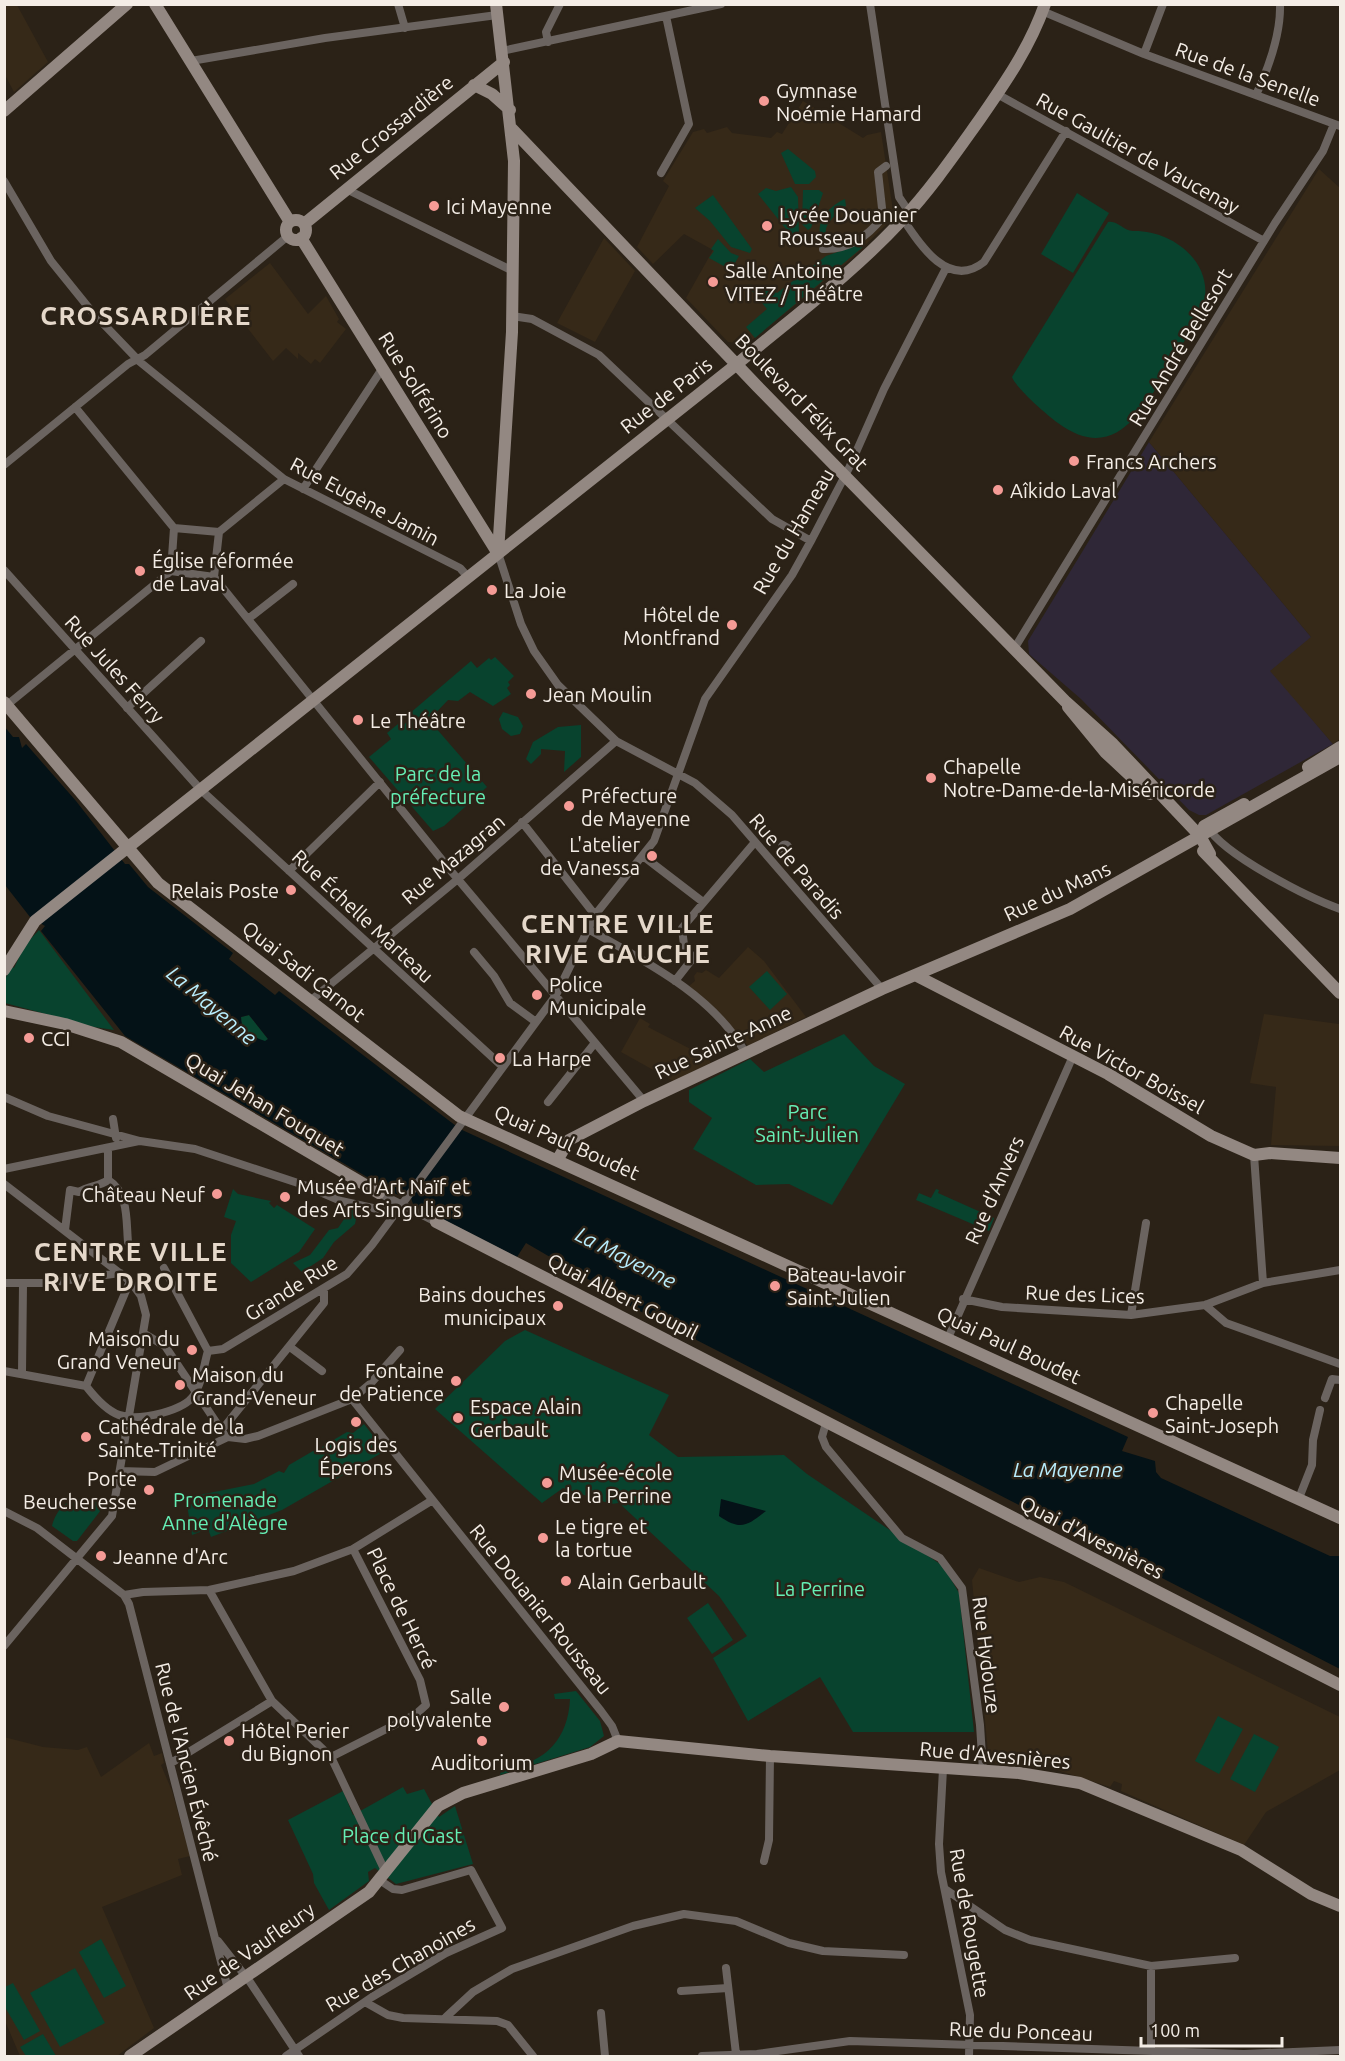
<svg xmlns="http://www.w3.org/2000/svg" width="1345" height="2061" font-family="Ubuntu,sans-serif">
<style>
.commercial{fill:#2f2737}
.built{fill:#362918}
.green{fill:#08432e}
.water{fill:#041217;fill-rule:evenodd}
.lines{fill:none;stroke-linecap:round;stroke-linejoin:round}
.street{stroke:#6b6460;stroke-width:8}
.secondary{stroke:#938882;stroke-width:12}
.poi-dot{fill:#f59b96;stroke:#2b2217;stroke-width:2}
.labels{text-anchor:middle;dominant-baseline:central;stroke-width:5;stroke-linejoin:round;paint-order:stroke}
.street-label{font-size:20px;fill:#f4ede6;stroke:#2b2217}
.poi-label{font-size:20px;fill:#f4ede6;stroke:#2b2217;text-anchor:start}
.park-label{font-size:20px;fill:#65efb5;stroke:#2b2217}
.water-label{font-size:21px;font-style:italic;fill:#b9eefe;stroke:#2b2217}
.district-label{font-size:26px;font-weight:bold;letter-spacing:1.5px;fill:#e5d8ca;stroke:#2b2217}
</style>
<rect width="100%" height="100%" fill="#2b2217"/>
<!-- commercial -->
<path class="commercial" d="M1149,442L1311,637L1307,713L1333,744L1206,815H1199L1189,810L1081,699L1029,654L1028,641Z"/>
<!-- built -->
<path class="built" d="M4,5H17L48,62L14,92L5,75Z
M803,101L863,138L867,135L881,132L894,217L849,261L747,344L728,342L686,298L713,250L684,234L653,264L637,247L669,186L663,181L693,132L704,129L707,133L727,127L732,133L771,138L777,132L782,134Z
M1319,169L1340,188V739L1333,744L1270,671L1311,637L1149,442Z
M604,238L635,271L595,342L557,323Z
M270,263L308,314L326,296L339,319L337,322L346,329L320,363L315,359L311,364L298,353V359L286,348L273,361L225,299Z
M748,947L764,961L806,1017L748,1046L717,1010L689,986L695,981L694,976L697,972L702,973L706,970L719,978Z
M1264,1014L1339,1024L1340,1022V1146L1271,1145L1276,1087L1250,1083Z
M640,1018L650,1024L648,1027L708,1058L711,1063L673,1081L621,1052Z
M979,1568L1019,1582L1040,1577L1064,1582L1340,1717V1770L1266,1812L1244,1845L1121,1791L1122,1784L1114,1781L1110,1787L1057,1770L1055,1764L1046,1763L1040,1768L996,1764L988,1753L972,1580Z
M4,1737L43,1747L78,1750L87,1747L101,1777L149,1743L154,1756L162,1753L164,1763L161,1765L172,1791L190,1856L178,1859L182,1875L102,1907L154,2028L117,2056H20L5,2021Z"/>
<!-- green -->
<path class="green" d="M788,149L815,171L816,177L809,184H795L781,153Z
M791,187L798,197L799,235L794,239L758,194L766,188L776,191Z
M803,190H819L823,193L811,228L808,230L802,224Z
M1077,193L1109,213L1073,273L1041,254Z
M713,195L752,249L750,253L731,247L710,221L695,208Z
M845,199L846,206C834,216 818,227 830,243L839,245H828L820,235C817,219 831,205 845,199Z
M1108,222C1118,220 1123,231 1133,231C1177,230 1221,269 1200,315C1188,335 1176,355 1164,375C1139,417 1111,462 1058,423C1047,415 1016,388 1012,377Z
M718,239L731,253L739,256L731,270L709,258L714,251L711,249Z
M858,245L864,246L755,338L746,327L767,309L748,286L730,300L727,297C741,278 760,285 777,293L826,256Z
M495,657L514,676L508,682L510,685L507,688L511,694L493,706L470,692L458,701L448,700L429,720L487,787L444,826L433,831L369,757L391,739L387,733L398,724L401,727L412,718L409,714L471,661L477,668L489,658L491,660Z
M503,712L518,717L523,726L520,734L511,736L502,729L499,719Z
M581,725V757L564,772L565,751L541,749V754L531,764L526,759L533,742L558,727Z
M39,930L114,1030L94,1027L5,1003L4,982L11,966L14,968L25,945Z
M767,971L787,994L770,1010L749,987Z
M249,1015L268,1039L265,1042C253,1037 241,1033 241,1017Z
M844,1034L874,1066L905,1084L832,1205L789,1184L756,1185L693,1149L712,1118L689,1102V1090L750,1059L764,1072Z
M233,1189L238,1194L271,1201L269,1203L274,1208L277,1205L315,1229L299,1252L251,1282L231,1263V1235L236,1221L224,1217Z
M936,1189L939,1190L938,1193L994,1218L989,1231L916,1200L919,1193L931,1198Z
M351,1209L358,1210L355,1224L334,1242L323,1258L302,1272L293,1263L310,1255L329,1230L338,1228Z
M525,1330L669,1395L649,1435L678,1457L784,1455L807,1474L943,1566L959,1593L974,1732H853L820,1677L748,1721L713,1658L747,1636L719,1596L619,1503L611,1504L563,1488L542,1503L435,1409L505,1341Z
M364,1424L385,1451L282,1510L211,1537L208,1529L192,1535L187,1505L196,1503L199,1495L254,1484L279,1471L284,1473L289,1465L313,1451L320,1453L323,1446L347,1432L353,1433Z
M83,1498L100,1501L101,1510L77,1541H73L52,1526C56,1510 67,1499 83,1498Z
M708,1603L733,1640L712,1654L687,1618Z
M576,1691L600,1721L604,1736L590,1747L500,1775L502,1768C544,1765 568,1740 570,1699H555L554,1694Z
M1218,1716L1243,1729L1219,1774L1195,1761Z
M1254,1734L1279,1747L1255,1792L1230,1779Z
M403,1787L407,1794L424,1789L439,1817L455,1806L473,1864L396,1884L375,1868L368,1872L369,1881L329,1910L314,1883L313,1874L288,1820L343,1791L353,1815Z
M101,1939L126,1986L104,1998L79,1952Z
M75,1968L105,2023L60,2047L30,1993Z
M13,1983L40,2031L24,2040L5,2007V1987Z
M43,2034L56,2056H26L20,2047Z"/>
<!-- water -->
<path class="water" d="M4,726L13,737H19L22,748L26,744L76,801L125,864H129L148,887L233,953L229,959L275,995L279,991L460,1129L1128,1437L1122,1451L1155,1461L1156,1472L1161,1478L1330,1556H1340V1669L624,1303L600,1286L526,1243L517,1257L413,1204L411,1198L402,1194L398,1195L125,1036L41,931L45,926L30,917L5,885ZM249,1015L268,1039L265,1041C253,1037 241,1033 241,1017Z
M721,1499L766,1511C747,1526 741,1531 719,1516Z"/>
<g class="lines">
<!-- street -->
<path class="street" d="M398,4L405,28
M870,4L899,197L909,212
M1042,11L1144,54L1340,126
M548,42L546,32L560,4
M502,51L721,4
M1144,54L1163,4
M191,61L325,38L497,15
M997,94L1264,241
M1256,95C1268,69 1281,34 1280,4
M661,173L689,124L666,16
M4,181L51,261L93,313L140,362L284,479L460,568L468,577
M346,189L513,271
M903,219C920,245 949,290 984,262L1066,131
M823,249C849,250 867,237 883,217L878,172L886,166
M512,316L532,319L599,355L772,519L811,541
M75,407L174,528
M4,465L128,364L145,355L288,236
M303,489L382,369
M174,528L219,532L214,577L171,571Z
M219,532L284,479
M498,553L521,624L534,651L558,685L616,741L695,783L732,815L882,989
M4,570L201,790L503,1067
M214,577L451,871L644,1101
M248,619L293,584
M1014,649L1275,223L1323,151L1334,124
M7,705L171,571
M127,708L201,641
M522,822L595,915
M1207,826C1223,855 1309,898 1340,909
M781.5 848a3.5 3.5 0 1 1 7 0a3.5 3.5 0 1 1-7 0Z
M643,856L703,902
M289,871L380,782
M588,929C644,961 712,994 745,1052
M474,952L494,976L510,1003L536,1022
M675,981L693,958L684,945L682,928L755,842
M310,1001L458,879L616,741
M4,1097L48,1116L140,1141L195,1149L304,1185L341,1201L391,1212L397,1208
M548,1102L594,1044
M113,1119L116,1138
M108,1149V1180C129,1193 126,1220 128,1242
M1254,1155L1263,1283
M4,1169L139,1141
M4,1184L130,1281L141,1296L146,1315L112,1516L4,1646
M379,1193L436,1222
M65,1230L70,1190L79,1192C89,1185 99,1187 108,1180
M164,1268L208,1351
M4,1283H47L120,1273
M963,1299L1002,1307L1131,1315L1205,1305L1263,1283L1340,1270
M1205,1305L1226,1323L1340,1364
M1131,1315L1146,1223
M143,1333L165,1346L224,1434
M948,1338L1073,1056
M290,1347L322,1371
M208,1351L223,1349L347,1274L372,1245L556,995L595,915L654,841L705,699L792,575L812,539L849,468L884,389L946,268
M4,1371L86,1386C110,1417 124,1423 162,1413C173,1410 188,1405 194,1395C202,1384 204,1364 208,1351
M22,1372L23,1285
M86,1386L130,1281
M1325,1398L1332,1379L1340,1380
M352,1399L601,1711L612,1726L618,1741
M826,1423L822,1437L826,1447L902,1538L940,1558L962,1588L980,1725L983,1771
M221,1431L324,1303V1288
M228,1437L245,1439L258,1436L352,1399L371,1383L400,1350
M120,1471L155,1472L228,1437
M1299,1498L1312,1465L1313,1440L1320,1410
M4,1511L37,1528L124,1595L129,1604L228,1989
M209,1590L272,1701L331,1757L386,1873
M124,1595L143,1592L209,1590L294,1571L353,1549L431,1501
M331,1757L416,1714L426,1705L420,1680L353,1549
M171,1763L272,1701
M943,1769L939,1844L941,1872L970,2015L969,2056
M764,1861L769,1840L770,1756
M945,1889L1005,1930L1030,1940L1151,1966L1235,1958
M218,1941L250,1982L299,2056
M1151,1966V2051
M726,1968L736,2054
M681,1991L728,1988
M365,2002L388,2015L403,2018L497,2021L508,2025L533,2056
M601,2013L605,2056
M446,2017L473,1992L512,1969L633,1926L684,1914L736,1921L789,1943L823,1951L904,1955
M286,2056L372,1997L446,1953L502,1928L471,1870L402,1890L393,1889L381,1881
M702,2056L757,2054L850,2041L1244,2054L1340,2050"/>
<!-- secondary -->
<path class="secondary" d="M155,4L290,222
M496,4L514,161L512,332L498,553
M474,85L492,94L510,110
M4,111L127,4
M512,129L757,386L1065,701L1113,744L1200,836L1210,854
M286 230a10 10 0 1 1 20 0a10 10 0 1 1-20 0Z
M304,224L504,62
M301,238L497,552
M4,702L158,883L459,1116L1340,1518
M1068,707L1105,752L1150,794
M1308,767L1340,747
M1204,826L1244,804
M1203,851L1340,993
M4,970L35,921L737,364C793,317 852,274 902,220C931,189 955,154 980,119C1005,83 1030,47 1045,4
M915,975L1108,1074L1211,1136L1254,1155L1270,1153L1340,1158
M4,1011L65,1024L121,1042L379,1193
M558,1159L569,1140L644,1101L882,989L1070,909L1340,757
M436,1222L1340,1685
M130,2056L369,1892L438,1806L463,1793L591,1754L618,1741L770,1756L1019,1773L1080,1783L1241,1850L1311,1894L1340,1906"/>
</g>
<!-- markers -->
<g class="poi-dot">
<circle cx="764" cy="101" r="6"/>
<circle cx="434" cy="206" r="6"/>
<circle cx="767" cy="226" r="6"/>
<circle cx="713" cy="282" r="6"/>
<circle cx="1074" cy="461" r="6"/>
<circle cx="998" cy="490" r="6"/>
<circle cx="140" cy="571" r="6"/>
<circle cx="492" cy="590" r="6"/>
<circle cx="732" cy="625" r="6"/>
<circle cx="531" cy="694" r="6"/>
<circle cx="358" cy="720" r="6"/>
<circle cx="931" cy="778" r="6"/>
<circle cx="569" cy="806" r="6"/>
<circle cx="652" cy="856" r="6"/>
<circle cx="291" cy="890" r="6"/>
<circle cx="537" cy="995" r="6"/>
<circle cx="29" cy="1038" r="6"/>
<circle cx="500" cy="1058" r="6"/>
<circle cx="217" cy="1194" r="6"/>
<circle cx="285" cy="1197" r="6"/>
<circle cx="775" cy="1286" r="6"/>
<circle cx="558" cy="1306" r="6"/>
<circle cx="192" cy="1350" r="6"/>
<circle cx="456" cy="1381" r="6"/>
<circle cx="180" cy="1385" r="6"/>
<circle cx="1153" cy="1413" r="6"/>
<circle cx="458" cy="1418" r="6"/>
<circle cx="356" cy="1422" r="6"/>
<circle cx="86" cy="1437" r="6"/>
<circle cx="547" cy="1483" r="6"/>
<circle cx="149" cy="1490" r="6"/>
<circle cx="543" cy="1538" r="6"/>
<circle cx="101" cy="1556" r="6"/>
<circle cx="566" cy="1581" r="6"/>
<circle cx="504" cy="1707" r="6"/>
<circle cx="229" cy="1741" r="6"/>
<circle cx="482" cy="1741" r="6"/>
</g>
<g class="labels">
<!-- street labels -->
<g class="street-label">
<text transform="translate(1248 74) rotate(20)">Rue de la Senelle</text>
<text transform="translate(391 127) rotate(-39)">Rue Crossardière</text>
<text transform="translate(1138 153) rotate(29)">Rue Gaultier de Vaucenay</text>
<text transform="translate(1180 347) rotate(-59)">Rue André Bellesort</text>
<text transform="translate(416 385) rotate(58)">Rue Solférino</text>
<text transform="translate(666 395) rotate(-38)">Rue de Paris</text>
<text transform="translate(802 402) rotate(46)">Boulevard Félix Grat</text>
<text transform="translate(365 501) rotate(28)">Rue Eugène Jamin</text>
<text transform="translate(793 531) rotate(-60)">Rue du Hameau</text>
<text transform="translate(115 669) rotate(48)">Rue Jules Ferry</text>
<text transform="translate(453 859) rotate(-40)">Rue Mazagran</text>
<text transform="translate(797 866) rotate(49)">Rue de Paradis</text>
<text transform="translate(1057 891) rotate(-25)">Rue du Mans</text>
<text transform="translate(363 916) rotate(43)">Rue Échelle Marteau</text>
<text transform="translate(304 971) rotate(38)">Quai Sadi Carnot</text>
<text transform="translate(723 1042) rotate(-25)">Rue Sainte-Anne</text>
<text transform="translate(1132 1069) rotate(29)">Rue Victor Boissel</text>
<text transform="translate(265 1104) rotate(31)">Quai Jehan Fouquet</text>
<text transform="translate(567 1142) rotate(24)">Quai Paul Boudet</text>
<text transform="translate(994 1190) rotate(-66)">Rue d'Anvers</text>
<text transform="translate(291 1288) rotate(-32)">Grande Rue</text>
<text transform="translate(1085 1294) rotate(2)">Rue des Lices</text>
<text transform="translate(623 1296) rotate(27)">Quai Albert Goupil</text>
<text transform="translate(1009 1345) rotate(25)">Quai Paul Boudet</text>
<text transform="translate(1092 1537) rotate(27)">Quai d'Avesnières</text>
<text transform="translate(402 1608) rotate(64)">Place de Hercé</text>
<text transform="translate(541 1609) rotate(51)">Rue Douanier Rousseau</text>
<text transform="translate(987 1655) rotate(83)">Rue Hydouze</text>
<text transform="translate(995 1755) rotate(5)">Rue d'Avesnières</text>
<text transform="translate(187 1762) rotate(76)">Rue de l'Ancien Évêché</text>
<text transform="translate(970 1923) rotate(80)">Rue de Rougette</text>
<text transform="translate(249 1951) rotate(-35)">Rue de Vaufleury</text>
<text transform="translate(400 1964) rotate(-30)">Rue des Chanoines</text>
<text transform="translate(1021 2031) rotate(2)">Rue du Ponceau</text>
</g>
<!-- poi labels -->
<g class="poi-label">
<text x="776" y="90">Gymnase<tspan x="776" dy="23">Noémie Hamard</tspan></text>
<text x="446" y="206">Ici Mayenne</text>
<text x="779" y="214">Lycée Douanier<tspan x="779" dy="23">Rousseau</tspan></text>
<text x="725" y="270">Salle Antoine<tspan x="725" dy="23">VITEZ / Théâtre</tspan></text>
<text x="1086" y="461">Francs Archers</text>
<text x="1010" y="490">Aîkido Laval</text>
<text x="152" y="560">Église réformée<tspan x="152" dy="23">de Laval</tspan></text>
<text x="504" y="590">La Joie</text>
<text x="720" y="614" text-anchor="end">Hôtel de<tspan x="720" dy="23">Montfrand</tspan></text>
<text x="543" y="694">Jean Moulin</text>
<text x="370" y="720">Le Théâtre</text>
<text x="943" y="766">Chapelle<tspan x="943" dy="23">Notre-Dame-de-la-Miséricorde</tspan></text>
<text x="581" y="795">Préfecture<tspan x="581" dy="23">de Mayenne</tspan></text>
<text x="640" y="844" text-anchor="end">L'atelier<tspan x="640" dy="23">de Vanessa</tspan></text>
<text x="279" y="890" text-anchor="end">Relais Poste</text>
<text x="549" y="984">Police<tspan x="549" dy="23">Municipale</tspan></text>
<text x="41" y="1038">CCI</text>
<text x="512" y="1058">La Harpe</text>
<text x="297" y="1186">Musée d'Art Naïf et<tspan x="297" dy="23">des Arts Singuliers</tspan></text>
<text x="205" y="1194" text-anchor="end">Château Neuf</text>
<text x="787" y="1274">Bateau-lavoir<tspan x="787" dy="23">Saint-Julien</tspan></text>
<text x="546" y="1294" text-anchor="end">Bains douches<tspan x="546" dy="23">municipaux</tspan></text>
<text x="180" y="1338" text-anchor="end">Maison du<tspan x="180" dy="23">Grand Veneur</tspan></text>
<text x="444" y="1370" text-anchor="end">Fontaine<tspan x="444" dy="23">de Patience</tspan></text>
<text x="192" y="1374">Maison du<tspan x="192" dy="23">Grand-Veneur</tspan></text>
<text x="1165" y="1402">Chapelle<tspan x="1165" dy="23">Saint-Joseph</tspan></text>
<text x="470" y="1406">Espace Alain<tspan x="470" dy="23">Gerbault</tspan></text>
<text x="98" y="1426">Cathédrale de la<tspan x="98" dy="23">Sainte-Trinité</tspan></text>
<text x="356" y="1444" text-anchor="middle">Logis des<tspan x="356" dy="23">Éperons</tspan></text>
<text x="559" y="1472">Musée-école<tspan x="559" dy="23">de la Perrine</tspan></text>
<text x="137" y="1478" text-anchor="end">Porte<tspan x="137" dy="23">Beucheresse</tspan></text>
<text x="555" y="1526">Le tigre et<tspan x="555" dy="23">la tortue</tspan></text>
<text x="113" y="1556">Jeanne d'Arc</text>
<text x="578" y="1581">Alain Gerbault</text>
<text x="492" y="1696" text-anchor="end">Salle<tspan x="492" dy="23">polyvalente</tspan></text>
<text x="241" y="1730">Hôtel Perier<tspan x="241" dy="23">du Bignon</tspan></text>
<text x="482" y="1762" text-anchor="middle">Auditorium</text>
</g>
<!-- park labels -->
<g class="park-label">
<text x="438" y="773">Parc de la<tspan x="438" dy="23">préfecture</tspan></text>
<text x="807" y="1111">Parc<tspan x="807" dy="23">Saint-Julien</tspan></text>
<text x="225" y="1499">Promenade<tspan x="225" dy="23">Anne d'Alègre</tspan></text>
<text x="820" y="1588">La Perrine</text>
<text x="402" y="1835">Place du Gast</text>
</g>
<!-- water labels -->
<g class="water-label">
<text transform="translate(212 1005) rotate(40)">La Mayenne</text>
<text transform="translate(626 1257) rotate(27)">La Mayenne</text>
<text x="1068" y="1469">La Mayenne</text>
</g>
<!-- district labels -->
<g class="district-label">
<text x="146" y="315">CROSSARDIÈRE</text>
<text x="618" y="923">CENTRE VILLE<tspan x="618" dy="30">RIVE GAUCHE</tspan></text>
<text x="131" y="1251">CENTRE VILLE<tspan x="131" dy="30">RIVE DROITE</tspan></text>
</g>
</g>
<!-- border -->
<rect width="1345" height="2061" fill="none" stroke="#f4ede6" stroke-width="12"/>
<!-- scale -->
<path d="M1141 2037v9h141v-9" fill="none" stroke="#f4ede6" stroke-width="3"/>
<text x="1150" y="2037" font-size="18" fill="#f4ede6" stroke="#2b2217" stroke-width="4.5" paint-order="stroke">100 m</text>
</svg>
